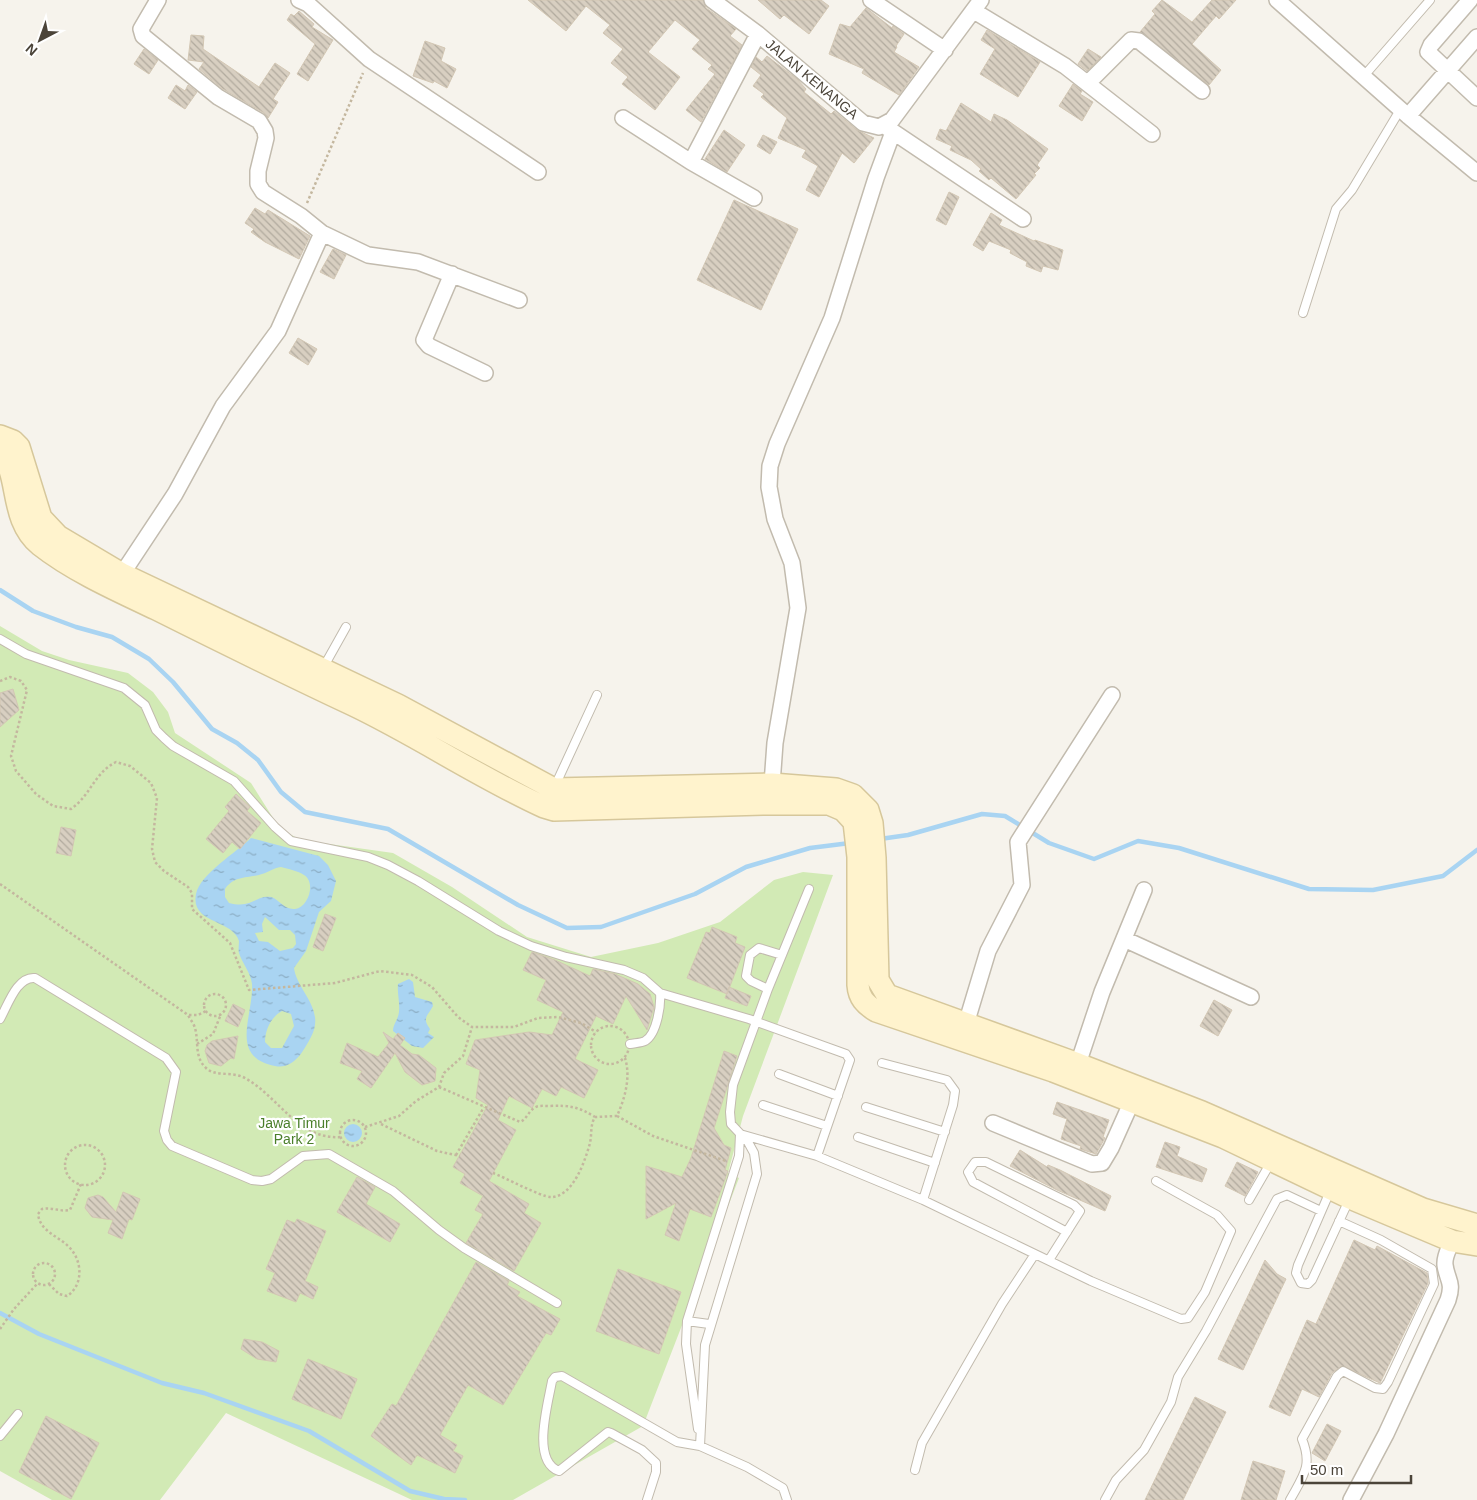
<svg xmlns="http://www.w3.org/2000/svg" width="1477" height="1500" font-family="Arial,sans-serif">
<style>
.park{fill:#d2eab5}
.water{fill:url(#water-ripples);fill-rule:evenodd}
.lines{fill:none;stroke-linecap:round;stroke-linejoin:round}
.stream{stroke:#a9d4f2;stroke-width:4.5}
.building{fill:url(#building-back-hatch);stroke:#d3c7b4}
.lane-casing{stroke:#c2bbae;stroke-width:10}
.street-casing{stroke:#c2bbae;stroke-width:18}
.secondary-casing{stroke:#d6c79b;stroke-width:24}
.path{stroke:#c4b79f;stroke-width:2.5;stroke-dasharray:2.5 2.5;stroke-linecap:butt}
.lane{stroke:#fff;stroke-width:8}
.street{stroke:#fff;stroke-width:15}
.secondary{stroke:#fff3cd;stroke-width:21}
.labels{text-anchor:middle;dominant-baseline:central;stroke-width:4.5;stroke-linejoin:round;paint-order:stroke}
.street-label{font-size:14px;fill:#4b4439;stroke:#fff}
.park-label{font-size:14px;fill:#4a7f2a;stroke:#fff}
</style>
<defs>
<pattern id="water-ripples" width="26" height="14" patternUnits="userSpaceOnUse" patternTransform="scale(1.25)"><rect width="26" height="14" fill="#a9d4f2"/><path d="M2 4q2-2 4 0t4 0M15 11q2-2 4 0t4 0" fill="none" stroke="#8caec5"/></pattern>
<pattern id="building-back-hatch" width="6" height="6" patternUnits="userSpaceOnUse" patternTransform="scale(1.25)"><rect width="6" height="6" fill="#d8cfc1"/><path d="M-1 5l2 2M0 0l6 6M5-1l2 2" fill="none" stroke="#b1aa9e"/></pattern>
</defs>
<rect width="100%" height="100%" fill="#f6f3ec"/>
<!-- park -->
<path class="park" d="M0,626L42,651L69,660L128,673L153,692L168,712L175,733L251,783L280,829L301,840L393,853L452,887L527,937L591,957L658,943L720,922L774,880L803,872L833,875L743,1116L728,1173L739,1178L643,1426L513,1500H412L226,1413L160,1500H52L0,1471Z"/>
<!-- water -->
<path class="water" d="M251,838L319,856L328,865L336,881L331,901L319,912L306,951L294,968C297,991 326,1009 311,1037C304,1050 294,1070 275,1066C228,1057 254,1015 252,984C251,973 242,963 239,953C238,949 239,945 239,941C233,919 190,924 196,894C200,874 237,852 251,838ZM281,867C288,869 298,871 304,875C316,882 309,907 295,909C284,910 279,899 271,897C255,895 253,909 229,903L225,897V889C235,875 247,879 262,874C269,872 273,868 281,867ZM265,917L279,930H290L295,935L296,944L293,948L280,951L268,942L259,941L255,933L263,932L262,924ZM282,1011L291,1014L294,1026L282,1048H271L265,1042C265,1030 271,1017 282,1011Z
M409,979L413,982L415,997L432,1002L433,1006C427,1017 422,1018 430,1029L428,1033L434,1037L423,1048L412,1046L393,1031C393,1024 398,1020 399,1012C400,1002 397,993 398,984Z
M344 1133a9 9 0 1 1 18 0a9 9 0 1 1-18 0Z"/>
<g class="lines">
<!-- stream -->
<path class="stream" d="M0,590L33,611L76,627L112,637L149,659L173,682L212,729L237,743L258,760L281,792L305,812L388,829L518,905L567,928L601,927L695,894L746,867L810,848L850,843
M880,839L908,835L982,814L1005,816L1049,843L1094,859L1138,841L1179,848L1309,889L1373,890L1443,876L1477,850
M0,1313L39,1334L162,1383L204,1393L309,1431L410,1491L444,1499L465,1500"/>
</g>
<!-- building -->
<path class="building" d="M528,0H703L706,8L736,29L730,36L742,45L701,122L686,110L715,74L708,69L712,65L692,49L700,40L675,20L648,52L680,77L655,110L622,84L628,77L611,63L623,49L603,33L610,25L586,6L566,31Z
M758,0H821L829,6L809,34L784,15L780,19Z
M1162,0L1192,22L1212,0H1236L1219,19L1216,16L1192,44L1221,70L1209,85L1140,32L1155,14L1152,11Z
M866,8L892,28L893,26L904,34L896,46L897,47L894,52L919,67L899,95L862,73L864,69L829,54L840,24L850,27Z
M299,11L314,24L312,27L333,40L308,81L297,74L315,44L287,20L291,14L294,16Z
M987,30L1040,62L1018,97L980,74L995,49L981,40Z
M191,35L204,36L203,49L259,87L275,63L290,73L273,99L278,102L268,118L264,113L223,89L199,69L204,62L188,60Z
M425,41L445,48L441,61L456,69L447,88L434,81L433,83L413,76Z
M144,49L158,60L149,74L134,64Z
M1088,49L1101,57L1087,71L1078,64Z
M767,56L797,79L806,89L804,92L831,114L834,111L857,130L874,138L854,163L842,153L819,197L806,190L818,166L802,157L806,150L778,138L787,118L761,97L764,94L753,86L761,75L751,67L756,57L762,62Z
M1073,84L1082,91L1080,94L1093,102L1082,121L1059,106Z
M176,85L185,91L188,85L197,92L185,109L168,98Z
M961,103L991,122L994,114L1007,120L1048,149L1037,165L1040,168L1034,174L1036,175L1016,199L991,178L989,180L979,171L981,169L971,160L950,150L952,146L936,139L940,129L946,131Z
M724,130L745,145L727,172L705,159Z
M763,135L777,142L770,154L757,146Z
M949,192L959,197L946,225L936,220Z
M734,200L798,229L761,310L697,280Z
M255,208L265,214L268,210L310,236L299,259L265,242L251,232L254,229L245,223Z
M991,213L1002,220L999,225L1034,241L1035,240L1063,250L1058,270L1043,266L1041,272L1026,266L1027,262L1010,253L1011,250L989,241L983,251L973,245Z
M333,249L346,255L334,279L320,272Z
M298,338L317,349L308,365L289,353Z
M13,689L19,710L0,727V693Z
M236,794L250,807L247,811L261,823L240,849L232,842L223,853L206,839L229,811L225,807Z
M61,827L76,830L71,856L56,853Z
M325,914L336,918L323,951L313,947Z
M712,927L737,937L735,943L745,947L727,994L687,978L706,932L710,933Z
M532,952L555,960L590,976L593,969L615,974L638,984L650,994L654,1007L647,1030L626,996L613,1024L596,1016L575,1059L598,1070L584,1098L561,1087L556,1096L542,1089L532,1108L509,1096L498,1120L516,1130L489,1181L529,1204L524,1213L541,1223L514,1271L466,1243L483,1214L475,1210L483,1196L460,1183L465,1174L453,1167L488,1105L476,1098L480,1070L466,1064L475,1040L529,1032L552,1035L563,1012L537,1000L546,980L523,970Z
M729,987L751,996L747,1006L725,998Z
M1214,1000L1232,1010L1218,1036L1200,1026Z
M233,1004L245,1010L238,1027L225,1021Z
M383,1032L393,1039L398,1033L405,1038L400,1045L412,1054L419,1055L436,1068L435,1081L422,1085L405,1072L395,1053L371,1088L357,1079L362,1071L340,1063L347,1043L378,1057L389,1043Z
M238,1036L234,1059L231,1058L221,1066L209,1063L205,1051L207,1045L212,1041Z
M724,1051L737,1056L714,1128L724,1145L731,1148L725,1170L728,1171L711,1217L690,1209L679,1241L665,1235L676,1203L646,1219V1166L682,1177L691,1158Z
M1057,1102L1109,1120L1103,1137L1105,1138L1096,1154L1080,1149L1081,1146L1061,1139L1067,1119L1053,1114Z
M1165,1142L1180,1147L1177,1156L1207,1169L1202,1182L1156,1167Z
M1020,1150L1047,1167L1048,1165L1060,1170L1111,1196L1105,1211L1057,1190L1010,1166Z
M1237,1162L1258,1172L1245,1196L1225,1186Z
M357,1177L375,1187L366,1204L400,1224L390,1242L337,1212Z
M123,1192L140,1199L132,1220L129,1219L122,1239L108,1233L113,1220L92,1217L85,1208L88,1198L98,1195L103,1197L116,1212Z
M297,1219L326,1231L305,1281L318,1287L313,1299L300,1293L296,1302L267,1291L275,1273L266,1269L287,1220L295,1223Z
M1354,1240L1375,1250L1377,1246L1427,1273L1428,1283L1380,1383L1342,1366L1332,1373L1319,1397L1302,1389L1290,1416L1269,1407L1307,1320L1316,1324Z
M1265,1260L1277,1274L1286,1279L1243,1370L1218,1359Z
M476,1262L509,1281L507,1285L520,1292L517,1296L560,1319L551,1335L546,1333L503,1405L468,1385L440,1435L457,1445L453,1451L463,1456L455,1473L417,1455L411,1465L371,1436L392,1404L396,1406Z
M618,1269L681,1292L659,1354L596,1331Z
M244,1339L262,1342L279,1351L276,1362L257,1359L241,1349Z
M308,1359L357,1379L341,1419L292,1399Z
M1195,1397L1226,1412L1183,1500H1145Z
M46,1416L99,1443L71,1499L19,1472Z
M1327,1424L1341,1431L1325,1461L1312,1453Z
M1253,1461L1285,1471L1276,1500H1241Z"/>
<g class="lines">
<!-- lane casing -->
<g class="lane-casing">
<path id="lane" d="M1363,77L1430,0
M1303,313L1336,209L1352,190L1400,110
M0,639L26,654L124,688L145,705L156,730L164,738L173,746L234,781L275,827L291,841L368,857L388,865L418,881L499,931L531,946L566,957L624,970L643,978L660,993C661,1005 657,1034 645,1041C641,1043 635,1043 630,1044
M323,668L346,627
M555,786L597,695
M768,989L751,981L746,976L750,955L759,948L782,955
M660,993L749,1019L846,1054L850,1060L817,1156
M0,1019C8,1005 17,976 35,978L166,1058L176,1072L164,1131L167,1140L172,1146L252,1180L262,1181L271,1179L303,1156L329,1154L393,1191L439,1230L464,1248L557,1303
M882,1063L947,1080L955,1091L953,1105L923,1200
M779,1074L838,1096
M763,1105L827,1126
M866,1107L945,1132
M740,1134L817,1156L923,1200L1091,1281L1181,1319L1188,1318L1205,1292L1231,1231L1217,1215L1156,1181
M858,1137L935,1163
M1331,1189L1298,1265L1296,1273L1301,1283L1308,1284L1312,1280L1349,1200
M1249,1200L1271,1162
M1049,1260L1080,1211L1074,1205L986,1162H975L968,1172L973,1182L1067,1232
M687,1321L709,1324
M698,1429L686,1344L687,1321L739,1156L740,1134
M0,1436L18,1414
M700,1446L705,1345L757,1174L754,1153L748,1142L731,1124L730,1112L733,1085L768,989L809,889
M915,1470L922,1443L1002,1304L1035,1254
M647,1500L656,1472V1463L642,1450L611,1433L608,1432L559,1471C531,1461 548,1404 552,1381L555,1377L562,1376L677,1442L700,1446L747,1467L783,1488L787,1500
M1105,1500L1116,1480L1144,1450L1171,1402L1178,1377L1206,1331L1277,1199L1287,1195L1321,1211
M1290,1500C1303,1476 1313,1466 1302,1439L1337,1376L1343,1371L1375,1388L1383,1389L1388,1382L1434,1284L1432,1269L1381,1240L1339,1221"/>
</g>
<!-- street casing -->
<g class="street-casing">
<path id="street" d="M299,0L308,4L369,59L538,172
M712,0L758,34L863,123L879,127L892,120L981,0
M871,0L945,50
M1277,0L1408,116L1477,173
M1470,0L1431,45L1428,52L1477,98
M974,11L1065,66L1152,134
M1088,83L1131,40L1139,41L1202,91
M1408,116L1477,37
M623,118L691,162L758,34
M886,127L1023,219
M691,162L754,198
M322,233L368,255L418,262L519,300
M452,274L424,340L429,346L485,373
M122,574L175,494L223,406L278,331L322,233L301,216L263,192L258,184V171L266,138L265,131L259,121L218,97L143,36L141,29L158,0
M772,784L775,743L798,608L792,563L775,519L769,487L770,466L777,444L832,318L876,178L893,132
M1124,939L1251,997
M966,1024L988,951L1022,885L1018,842L1112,695
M1078,1064L1102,992L1144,890
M993,1123L1092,1164L1102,1163L1111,1148L1132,1101
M1351,1500L1386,1434L1448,1300C1454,1282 1447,1280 1445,1265C1444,1256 1449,1249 1452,1241"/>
</g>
<!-- secondary casing -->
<g class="secondary-casing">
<path id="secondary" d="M0,436L13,441L19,447L41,518L58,536L122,574L398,705L554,789L772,784L836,789L853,795L868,810L872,823L875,858L878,980L887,995L1078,1064L1202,1112L1423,1209L1477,1225
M0,454C21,472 8,519 40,545C73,571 118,591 156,609C222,642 287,674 353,705C418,736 478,777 544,807L554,810L763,804H829L843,810L854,822L858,857V985C859,998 865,1004 876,1011L1053,1071L1223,1137L1350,1198L1452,1241L1477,1245"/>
</g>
<!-- path -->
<path class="path" d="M307,203L363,73
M0,681L10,677L21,681L27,690L11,756L16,771L36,794L53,806L71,809C91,795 94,773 116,762L130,766L151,783L157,798L152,849L155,862L164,871L188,887L192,893V909L230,943L249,990L335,983L380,971L412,975L432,987L458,1017L472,1027H514L538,1018L558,1017L581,1023L596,1032
M0,884L188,1015C190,1019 194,1024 195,1028C199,1042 194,1057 206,1068C215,1077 232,1071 245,1078C279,1097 298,1140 341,1137
M204 1005a11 11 0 1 1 22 0a11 11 0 1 1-22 0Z
M189,1015H198L206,1011
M591 1045a19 19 0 1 1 38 0a19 19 0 1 1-38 0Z
M197,1044L213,1034L221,1014
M439,1087L520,1122C527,1119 528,1112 534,1108C538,1105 544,1106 550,1106C569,1105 579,1107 595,1117
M617,1116L653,1136L726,1161
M340 1133a13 13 0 1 1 26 0a13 13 0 1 1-26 0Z
M381,1124L437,1151L460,1156
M365,1127L399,1116L416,1101L439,1087L444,1073L463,1056L472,1027
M65 1165a20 20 0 1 1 40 0a20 20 0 1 1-40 0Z
M456,1155L484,1107
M493,1173C504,1177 541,1197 551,1197C573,1197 585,1161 590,1143C592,1134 590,1125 595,1117L617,1116C625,1098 631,1077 625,1058
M33 1274a11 11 0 1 1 22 0a11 11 0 1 1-22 0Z
M49,1284L59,1294L67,1296C83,1286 83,1262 70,1248C59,1236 40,1232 38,1214L42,1209C52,1207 61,1212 70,1210L81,1184
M0,1329L14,1309L38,1283"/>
<!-- lane -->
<use href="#lane" class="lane"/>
<!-- street -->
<use href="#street" class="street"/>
<!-- secondary -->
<use href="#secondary" class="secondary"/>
</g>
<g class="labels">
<!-- street labels -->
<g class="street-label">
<text transform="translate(812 79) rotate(40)">JALAN KENANGA</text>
</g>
<!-- park labels -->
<g class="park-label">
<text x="294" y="1123">Jawa Timur<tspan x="294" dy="16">Park 2</tspan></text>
</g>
</g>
<!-- north arrow -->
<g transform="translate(40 40) rotate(221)" stroke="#ffffff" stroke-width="4" paint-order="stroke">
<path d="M0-4L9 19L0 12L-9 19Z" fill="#4b4439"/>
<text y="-8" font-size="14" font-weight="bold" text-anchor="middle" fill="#4b4439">N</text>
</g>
<!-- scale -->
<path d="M1302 1475v8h109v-8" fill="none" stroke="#4b4439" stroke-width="2.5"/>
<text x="1310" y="1475" font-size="15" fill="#4b4439" stroke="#ffffff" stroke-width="4" paint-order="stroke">50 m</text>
</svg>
